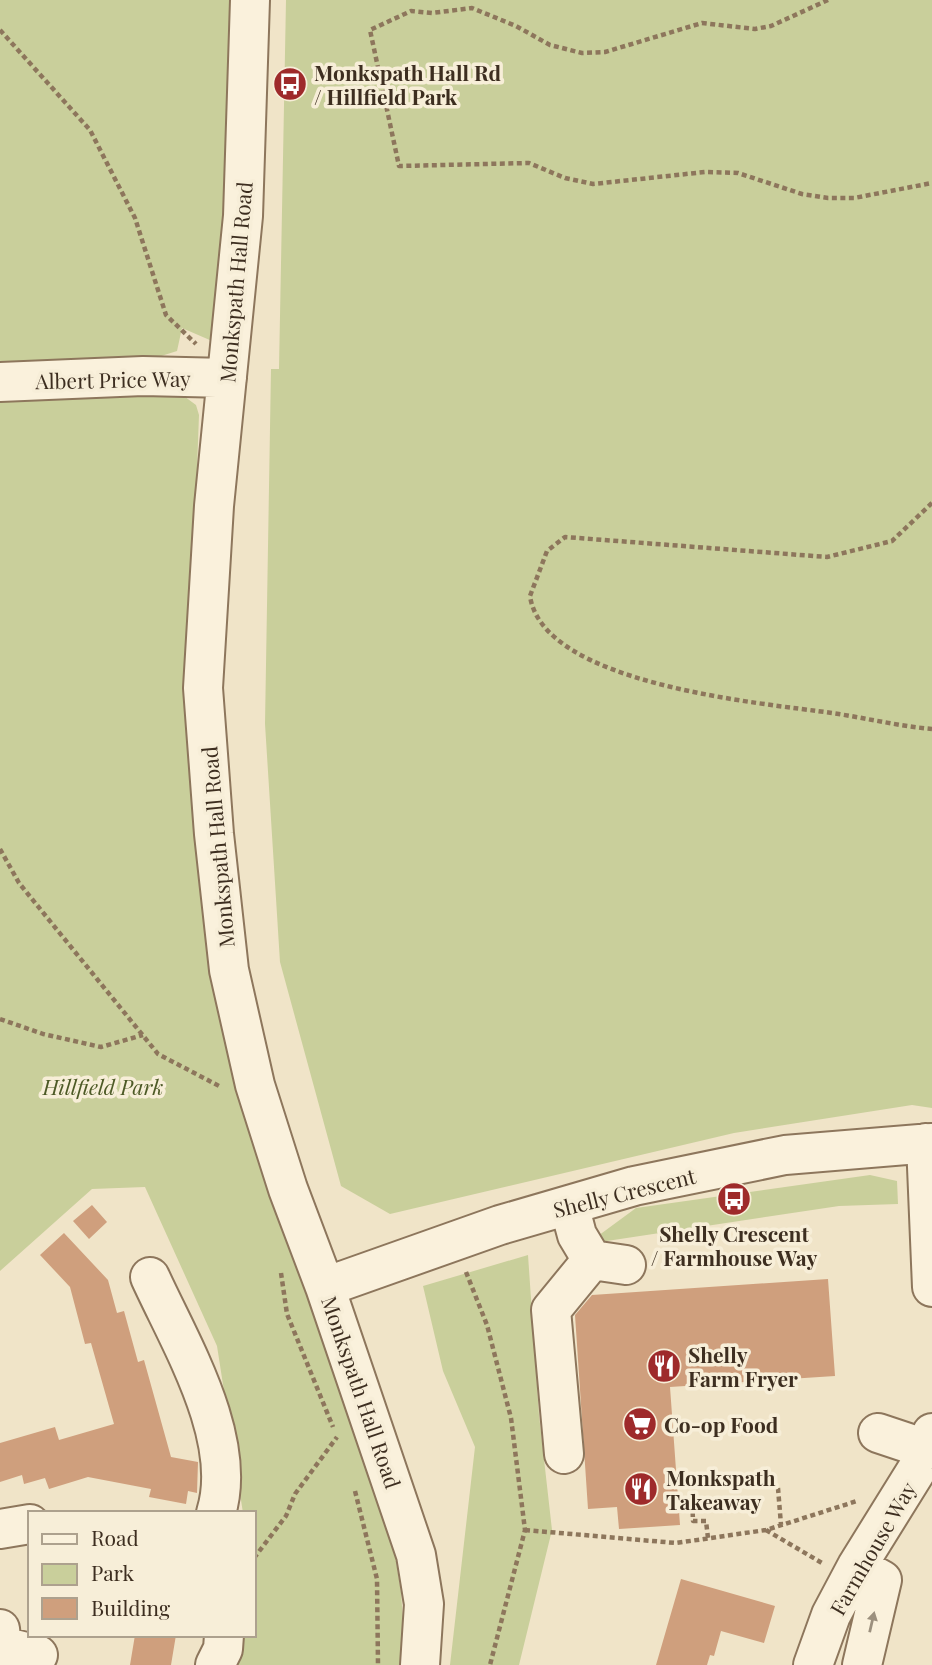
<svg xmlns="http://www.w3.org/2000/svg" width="932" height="1665" font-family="'Playfair Display',serif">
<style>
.green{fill:#c9cf9b}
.building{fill:#cf9f7d}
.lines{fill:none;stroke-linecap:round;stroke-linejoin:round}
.minor-casing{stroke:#8d765c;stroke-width:42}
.path{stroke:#8d765c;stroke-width:4.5;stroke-dasharray:5 3.5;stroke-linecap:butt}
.minor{stroke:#faf1dc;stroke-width:38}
.oneway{fill:#9c907e}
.labels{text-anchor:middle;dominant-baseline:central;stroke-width:7;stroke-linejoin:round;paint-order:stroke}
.poi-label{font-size:21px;font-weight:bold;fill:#3d2e20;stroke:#f7eed8;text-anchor:start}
.street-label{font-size:21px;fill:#3d2e20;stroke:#f7eed8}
.park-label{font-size:21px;font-style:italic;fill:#4d5a26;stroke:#f7eed8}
</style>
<rect width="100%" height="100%" fill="#f0e4c8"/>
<!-- green -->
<path class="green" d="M0,0H237L236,95L212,341L182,328L177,351L139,363L196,405L199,415L189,682L194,796L390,1524L401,1592L406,1665H233L238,1635H254V1513H243L217,1346L145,1187L92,1189L0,1271Z
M286,0H932V1108L912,1105L734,1133L390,1214L341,1186L280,962L265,724L271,369H279Z
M870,1175L897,1181L898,1204L839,1206L587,1244L636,1208Z
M528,1255L539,1415L552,1530L519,1665H450L475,1447L443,1371L423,1286Z"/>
<!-- building -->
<path class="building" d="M92,1205L107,1222L89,1239L73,1221Z
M64,1233L108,1280L117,1313L124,1311L138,1362L144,1360L171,1457L198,1462L197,1493L188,1491L186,1504L149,1497L151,1489L88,1477L49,1489L45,1478L24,1484L22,1475L0,1482V1443L55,1427L59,1440L114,1424L91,1343L85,1344L70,1287L40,1255Z
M828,1279L835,1376L670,1387L680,1525L619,1529L617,1507L588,1509L575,1315L592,1295Z
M681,1579L775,1606L764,1643L721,1631L714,1656L710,1655L707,1665H656Z
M135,1635H176L171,1665H130Z"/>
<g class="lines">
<!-- minor casing -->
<g class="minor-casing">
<path id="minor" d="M250,0L243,216L214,506L203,688L214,834L229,970L255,1085L288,1189L325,1287L416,1555L424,1604L420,1665
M0,382L143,376L227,378
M926,1143L932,1287
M569,1205L577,1235L592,1260L626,1265
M150,1277C180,1343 239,1439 216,1513
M325,1287L500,1225L634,1186L785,1155L932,1143
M878,1433L929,1450
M564,1454L551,1310L592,1260
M0,1529L30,1524
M857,1566L882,1580L862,1665
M0,1629L2,1646L38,1655
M215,1665L223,1649L224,1635
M813,1665L831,1615L857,1566L929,1450L932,1433"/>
</g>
<!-- path -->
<path class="path" d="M828,0L771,26L755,29L702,23L605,52L582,53L550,45L516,26L472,8L432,13L411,11L370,30L399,166L529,163L565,178L593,184L705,172L738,173L802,194L828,198H854L932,183
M0,30L90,130L135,218L166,315L196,344
M932,503L892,541L827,557L565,537L547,551L530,596C543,685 762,703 832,713C866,718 898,726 932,729
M0,849L19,883L158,1054L221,1087
M0,1019L43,1034L101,1047L143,1035
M466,1272L487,1325L511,1418L525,1530L490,1665
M281,1273L287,1314L333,1427
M778,1488L781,1525
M355,1491L377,1579L378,1665
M692,1495L693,1521H706L708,1538
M525,1530L676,1543L766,1530L857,1501
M766,1530L822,1563
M254,1558L286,1516L295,1494L337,1437"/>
<!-- minor -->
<use href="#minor" class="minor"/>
</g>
<!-- one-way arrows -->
<defs><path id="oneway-solid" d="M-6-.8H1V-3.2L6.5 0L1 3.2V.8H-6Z" transform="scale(1.75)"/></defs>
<use class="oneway" href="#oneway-solid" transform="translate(872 1622) rotate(-77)"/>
<!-- icons -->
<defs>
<g id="bus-disc" transform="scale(1.75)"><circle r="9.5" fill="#9e2a2b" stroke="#f7eed8"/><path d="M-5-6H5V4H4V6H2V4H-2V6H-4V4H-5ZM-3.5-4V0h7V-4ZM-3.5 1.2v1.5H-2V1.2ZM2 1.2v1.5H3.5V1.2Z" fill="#fff"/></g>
<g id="restaurant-disc" transform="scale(1.75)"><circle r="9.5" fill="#9e2a2b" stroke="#f7eed8"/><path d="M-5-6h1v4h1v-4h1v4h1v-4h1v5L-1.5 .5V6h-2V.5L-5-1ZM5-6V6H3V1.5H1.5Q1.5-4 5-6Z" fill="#fff"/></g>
<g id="supermarket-disc" transform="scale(1.75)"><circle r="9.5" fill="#9e2a2b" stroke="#f7eed8"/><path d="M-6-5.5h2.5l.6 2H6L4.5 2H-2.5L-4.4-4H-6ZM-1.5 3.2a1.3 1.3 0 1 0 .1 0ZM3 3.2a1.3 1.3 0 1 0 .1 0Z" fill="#fff"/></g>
</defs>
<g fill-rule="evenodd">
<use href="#bus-disc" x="290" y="84"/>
<use href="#bus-disc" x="734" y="1199"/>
<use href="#restaurant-disc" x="664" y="1366"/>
<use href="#supermarket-disc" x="640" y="1424"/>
<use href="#restaurant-disc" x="641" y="1489"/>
</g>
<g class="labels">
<!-- poi labels -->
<g class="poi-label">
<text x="314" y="72">Monkspath Hall Rd<tspan x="314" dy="24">/ Hillfield Park</tspan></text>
<text x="734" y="1233" text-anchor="middle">Shelly Crescent<tspan x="734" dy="24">/ Farmhouse Way</tspan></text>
<text x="688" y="1354">Shelly<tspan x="688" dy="24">Farm Fryer</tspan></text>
<text x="664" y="1424">Co-op Food</text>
<text x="666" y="1477">Monkspath<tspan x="666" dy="24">Takeaway</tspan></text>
</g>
<!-- street labels -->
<g class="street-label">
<text transform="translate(235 282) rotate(-85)">Monkspath Hall Road</text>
<text transform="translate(113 379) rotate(-1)">Albert Price Way</text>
<text transform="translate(217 847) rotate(-95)">Monkspath Hall Road</text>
<text transform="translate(624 1192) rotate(-14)">Shelly Crescent</text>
<text transform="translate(362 1392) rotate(71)">Monkspath Hall Road</text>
<text transform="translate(872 1548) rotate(-60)">Farmhouse Way</text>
</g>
<!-- park labels -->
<g class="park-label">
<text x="103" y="1086">Hillfield Park</text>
</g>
</g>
<!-- legend -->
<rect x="28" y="1511" width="228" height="126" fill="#f7eed8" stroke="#ada18e" stroke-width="2"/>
<rect x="42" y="1534" width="35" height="10" fill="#faf1dc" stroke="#ada18e" stroke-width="2"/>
<text x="91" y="1546" font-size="21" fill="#3d2e20">Road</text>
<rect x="42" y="1564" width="35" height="21" fill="#c9cf9b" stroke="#ada18e" stroke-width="2"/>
<text x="91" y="1581" font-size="21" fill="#3d2e20">Park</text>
<rect x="42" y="1598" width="35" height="21" fill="#cf9f7d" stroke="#ada18e" stroke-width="2"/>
<text x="91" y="1616" font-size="21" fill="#3d2e20">Building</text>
</svg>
